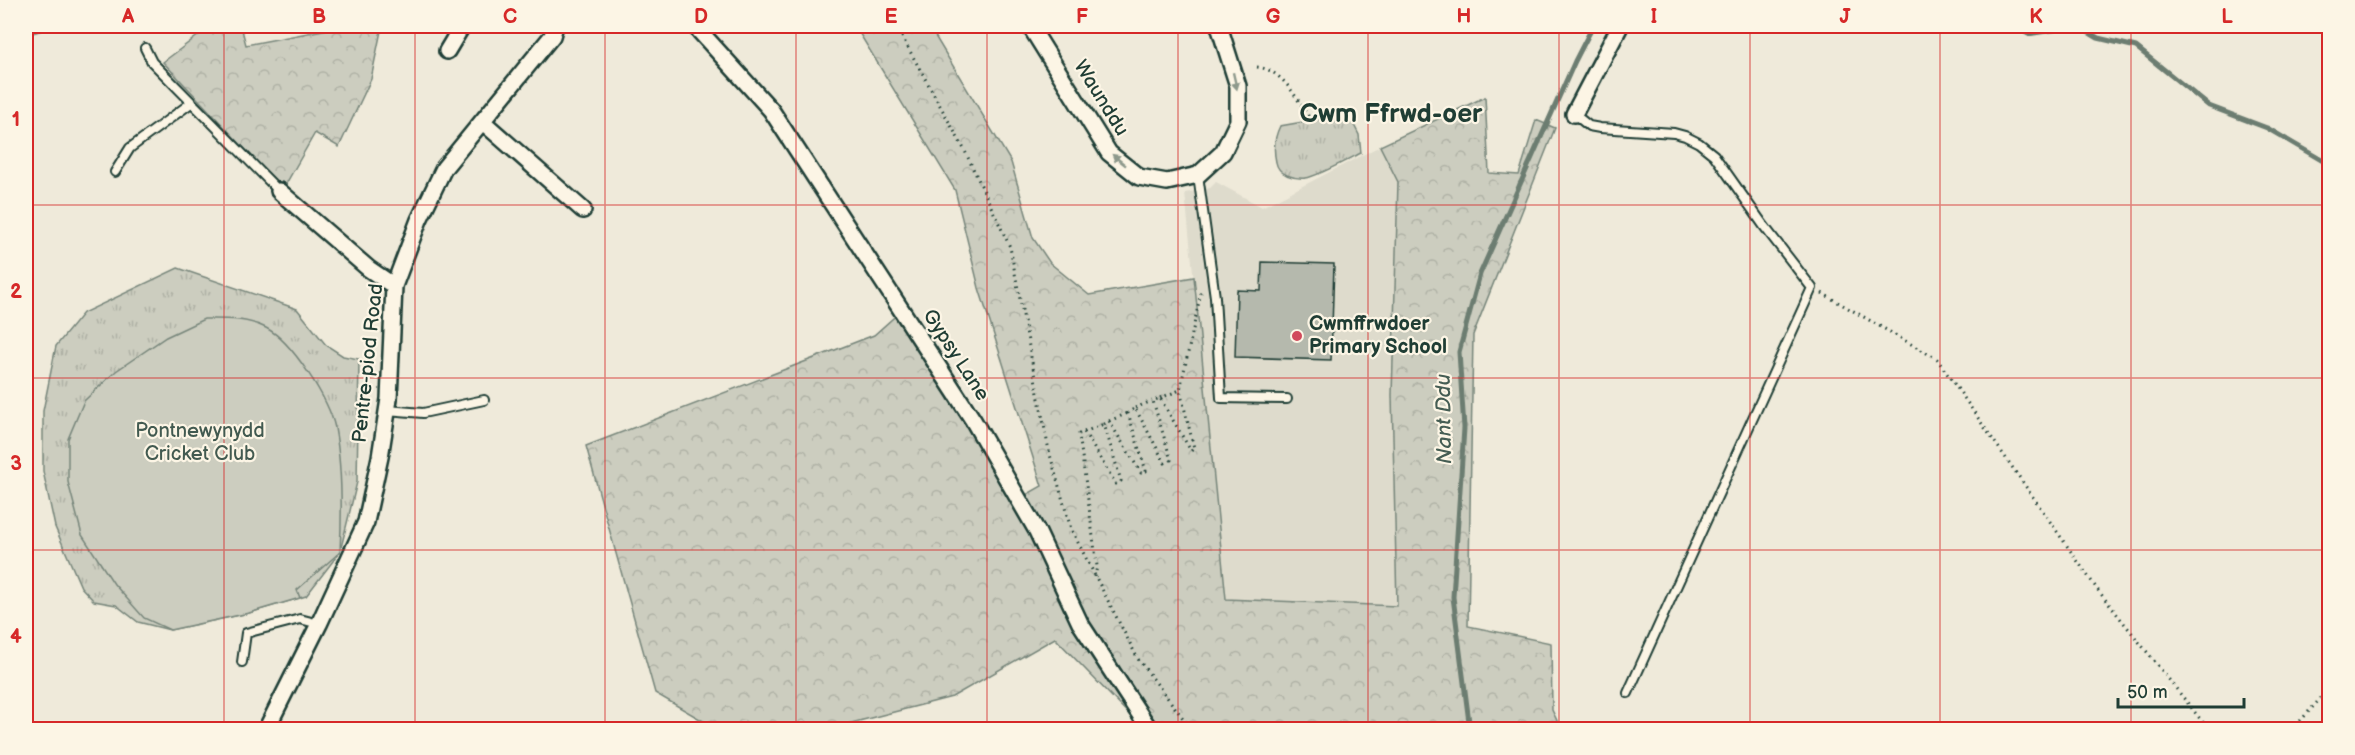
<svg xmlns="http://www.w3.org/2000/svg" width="2355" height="755" font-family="'Balsamiq Sans',sans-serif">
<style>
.built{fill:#dedbcc}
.forest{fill:url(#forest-crowns);stroke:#76857a;stroke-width:1.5}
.park{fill:url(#park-tufts);stroke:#76857a;stroke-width:1.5}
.garden{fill:#cccdbf;stroke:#76857a;stroke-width:1.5}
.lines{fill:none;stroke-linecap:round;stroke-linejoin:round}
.stream{stroke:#6c7d71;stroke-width:5}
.building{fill:#b5b9ad;stroke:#1f3d34;stroke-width:1.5}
.service-casing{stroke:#1f3d34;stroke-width:12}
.minor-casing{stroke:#1f3d34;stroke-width:20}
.path{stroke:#1f3d34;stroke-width:3;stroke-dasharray:1.5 4.5;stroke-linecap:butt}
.service{stroke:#fcf5e5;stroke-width:8}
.minor{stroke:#fcf5e5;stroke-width:15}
.oneway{fill:#8e998c}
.grid{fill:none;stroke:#d62828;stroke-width:1.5;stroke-opacity:0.55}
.poi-dot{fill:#d1495b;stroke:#fcf5e5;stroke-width:2}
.labels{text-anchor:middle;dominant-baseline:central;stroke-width:4.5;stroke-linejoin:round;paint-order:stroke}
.street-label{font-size:20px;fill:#1f3d34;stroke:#fcf5e5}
.poi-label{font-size:20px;font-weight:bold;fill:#1f3d34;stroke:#fcf5e5;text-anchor:start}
.park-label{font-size:20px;fill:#425a50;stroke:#fcf5e5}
.water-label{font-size:21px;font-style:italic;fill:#455d53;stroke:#fcf5e5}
.district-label{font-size:26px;font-weight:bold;fill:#1f3d34;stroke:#fcf5e5}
.neatline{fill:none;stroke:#d62828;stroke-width:2}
.grid-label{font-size:20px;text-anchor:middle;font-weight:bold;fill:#d62828}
</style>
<defs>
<pattern id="forest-crowns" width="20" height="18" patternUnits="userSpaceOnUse" patternTransform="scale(1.5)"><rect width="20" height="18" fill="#cccdbf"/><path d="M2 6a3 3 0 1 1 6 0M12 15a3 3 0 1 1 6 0" fill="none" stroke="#afb1a5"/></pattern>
<pattern id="park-tufts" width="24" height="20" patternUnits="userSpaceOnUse" patternTransform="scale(1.5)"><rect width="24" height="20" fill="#cccdbf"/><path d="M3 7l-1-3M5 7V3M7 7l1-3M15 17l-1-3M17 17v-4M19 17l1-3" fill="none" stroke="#afb1a5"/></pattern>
</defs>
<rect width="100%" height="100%" fill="#efeada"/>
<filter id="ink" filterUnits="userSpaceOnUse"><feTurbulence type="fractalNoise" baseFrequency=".0167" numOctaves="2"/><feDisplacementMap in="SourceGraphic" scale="12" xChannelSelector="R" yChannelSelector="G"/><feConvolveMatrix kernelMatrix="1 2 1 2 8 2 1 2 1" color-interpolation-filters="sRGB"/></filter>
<g filter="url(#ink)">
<!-- built -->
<path class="built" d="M1380,146L1398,182L1392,395L1397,606L1226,599L1185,193L1210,188L1216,182L1262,207Z"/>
<!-- forest -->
<path class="forest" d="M26,26H56L26,35Z
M211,26H241L246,45L344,26H382L371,79L339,147L315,133L283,189L163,62Z
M855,26H929L1011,162L1033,238L1050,263L1089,295L1194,277L1226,599L1397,606L1392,395L1398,182L1380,146L1485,97L1489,173L1519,175L1536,120L1555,128L1473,335L1468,626L1551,643L1552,710L1561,729H1143L1055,638L952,697L828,729H717L655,693L586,446L874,335L901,311L1019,499L1042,486L979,288L955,190Z"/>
<!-- park -->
<path class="park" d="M1326,118L1333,122L1353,123L1359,135L1361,153C1351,158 1316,177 1306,178C1294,179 1278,175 1276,162C1273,149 1274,138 1280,126Z
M178,268L297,309L326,345L343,356L359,359L357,482L340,552L306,596L249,613L170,630L138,622L116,605L94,601L81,587L55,527L43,471V411L56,346L83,313Z"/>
<!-- garden -->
<path class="garden" d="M204,319C225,319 247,318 266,328C292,341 329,400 335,428C342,466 342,514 340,552L297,590L300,598L249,613L170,630L144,618L114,584L82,535L68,482V439L84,401L116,371L166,337Z"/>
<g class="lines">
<!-- stream -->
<path class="stream" d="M2017,26L2028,34L2077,26
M2078,26L2098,38L2136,47L2209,106L2267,128L2330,165
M1470,730L1453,597L1464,428L1459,352L1480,274L1575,61L1593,26"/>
</g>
<!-- building -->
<path class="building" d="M1262,262L1334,264L1331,360L1235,357L1237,290L1261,291Z"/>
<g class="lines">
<!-- service casing -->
<g class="service-casing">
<path id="service" d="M145,48L152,62L279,191
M1574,114L1589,126L1600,128L1674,133L1685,136L1699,143L1714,155L1764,226L1812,288L1628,693
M115,172L130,148L191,103
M1198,175L1215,297L1221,398L1287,399
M387,410L423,413L484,400
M242,662L246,633L300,619L319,624"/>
</g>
<!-- minor casing -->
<g class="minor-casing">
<path id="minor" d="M695,26L771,110L973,420L1037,531L1080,623L1150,730
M1030,26L1109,153L1139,177L1167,182L1198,175L1223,152L1238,121V86L1219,26
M447,51L462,26
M1574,114L1620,26
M483,122L583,210
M279,191L369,269L394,286
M266,730L319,624L366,522L380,457L389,399L394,286L419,220L444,168L552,36L555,26"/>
</g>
<!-- path -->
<path class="path" d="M896,26L964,149L1010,247L1049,451L1071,529L1138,659L1192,730
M1257,67C1284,70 1297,100 1311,120
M1822,293L1937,359L2097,589L2209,730
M1160,398L1180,390
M1135,408L1152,401
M1109,421L1128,413
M1084,432L1104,424
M1095,577L1097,566L1079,434L1084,432L1116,484L1121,481L1104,424L1109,421L1141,473L1146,471L1128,413L1135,408L1165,463L1171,460L1153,401L1160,398L1191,451L1194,448L1180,390L1201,292
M2292,730L2330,688"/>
<!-- service -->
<use href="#service" class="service"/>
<!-- minor -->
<use href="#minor" class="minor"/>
</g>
<!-- one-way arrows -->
<defs><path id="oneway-solid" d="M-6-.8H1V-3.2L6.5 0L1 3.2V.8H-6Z" transform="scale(1.5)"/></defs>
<g class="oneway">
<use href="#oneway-solid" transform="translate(1235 81) rotate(77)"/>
<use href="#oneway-solid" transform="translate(1119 160) rotate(-141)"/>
</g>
</g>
<!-- grid -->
<path class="grid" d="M224,26V730M415,26V730M605,26V730M796,26V730M987,26V730M1178,26V730M1368,26V730M1559,26V730M1750,26V730M1940,26V730M2131,26V730M26,205H2330M26,378H2330M26,550H2330"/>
<!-- markers -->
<circle class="poi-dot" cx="1297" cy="336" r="6"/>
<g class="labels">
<!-- street labels -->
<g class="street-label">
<text transform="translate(1101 98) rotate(58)">Waunddu</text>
<text transform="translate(956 355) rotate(57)">Gypsy Lane</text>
<text transform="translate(368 363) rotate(-84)">Pentre-piod Road</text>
</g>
<!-- poi labels -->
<g class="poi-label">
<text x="1309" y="324">Cwmffrwdoer<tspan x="1309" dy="23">Primary School</tspan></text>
</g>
<!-- park labels -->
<g class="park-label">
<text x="200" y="431">Pontnewynydd<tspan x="200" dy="23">Cricket Club</tspan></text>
</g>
<!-- water labels -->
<g class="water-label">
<text transform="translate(1444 419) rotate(-91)">Nant Ddu</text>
</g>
<!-- district labels -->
<g class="district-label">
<text x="1391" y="114">Cwm Ffrwd-oer</text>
</g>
</g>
<!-- margin -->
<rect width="2355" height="755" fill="none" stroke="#fcf5e5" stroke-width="66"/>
<!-- scale -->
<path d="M2118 698v9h126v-9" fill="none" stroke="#1f3d34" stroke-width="3"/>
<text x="2127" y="698" font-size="18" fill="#1f3d34" stroke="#fcf5e5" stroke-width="4.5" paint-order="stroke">50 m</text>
<rect x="33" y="33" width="2289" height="689" class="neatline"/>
<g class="grid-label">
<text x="128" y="23">A</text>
<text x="319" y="23">B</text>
<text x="510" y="23">C</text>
<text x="701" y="23">D</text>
<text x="891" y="23">E</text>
<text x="1082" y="23">F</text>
<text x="1273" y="23">G</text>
<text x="1464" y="23">H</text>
<text x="1654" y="23">I</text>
<text x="1845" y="23">J</text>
<text x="2036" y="23">K</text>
<text x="2227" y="23">L</text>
<text x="16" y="126">1</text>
<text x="16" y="298">2</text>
<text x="16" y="470">3</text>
<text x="16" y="643">4</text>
</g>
</svg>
